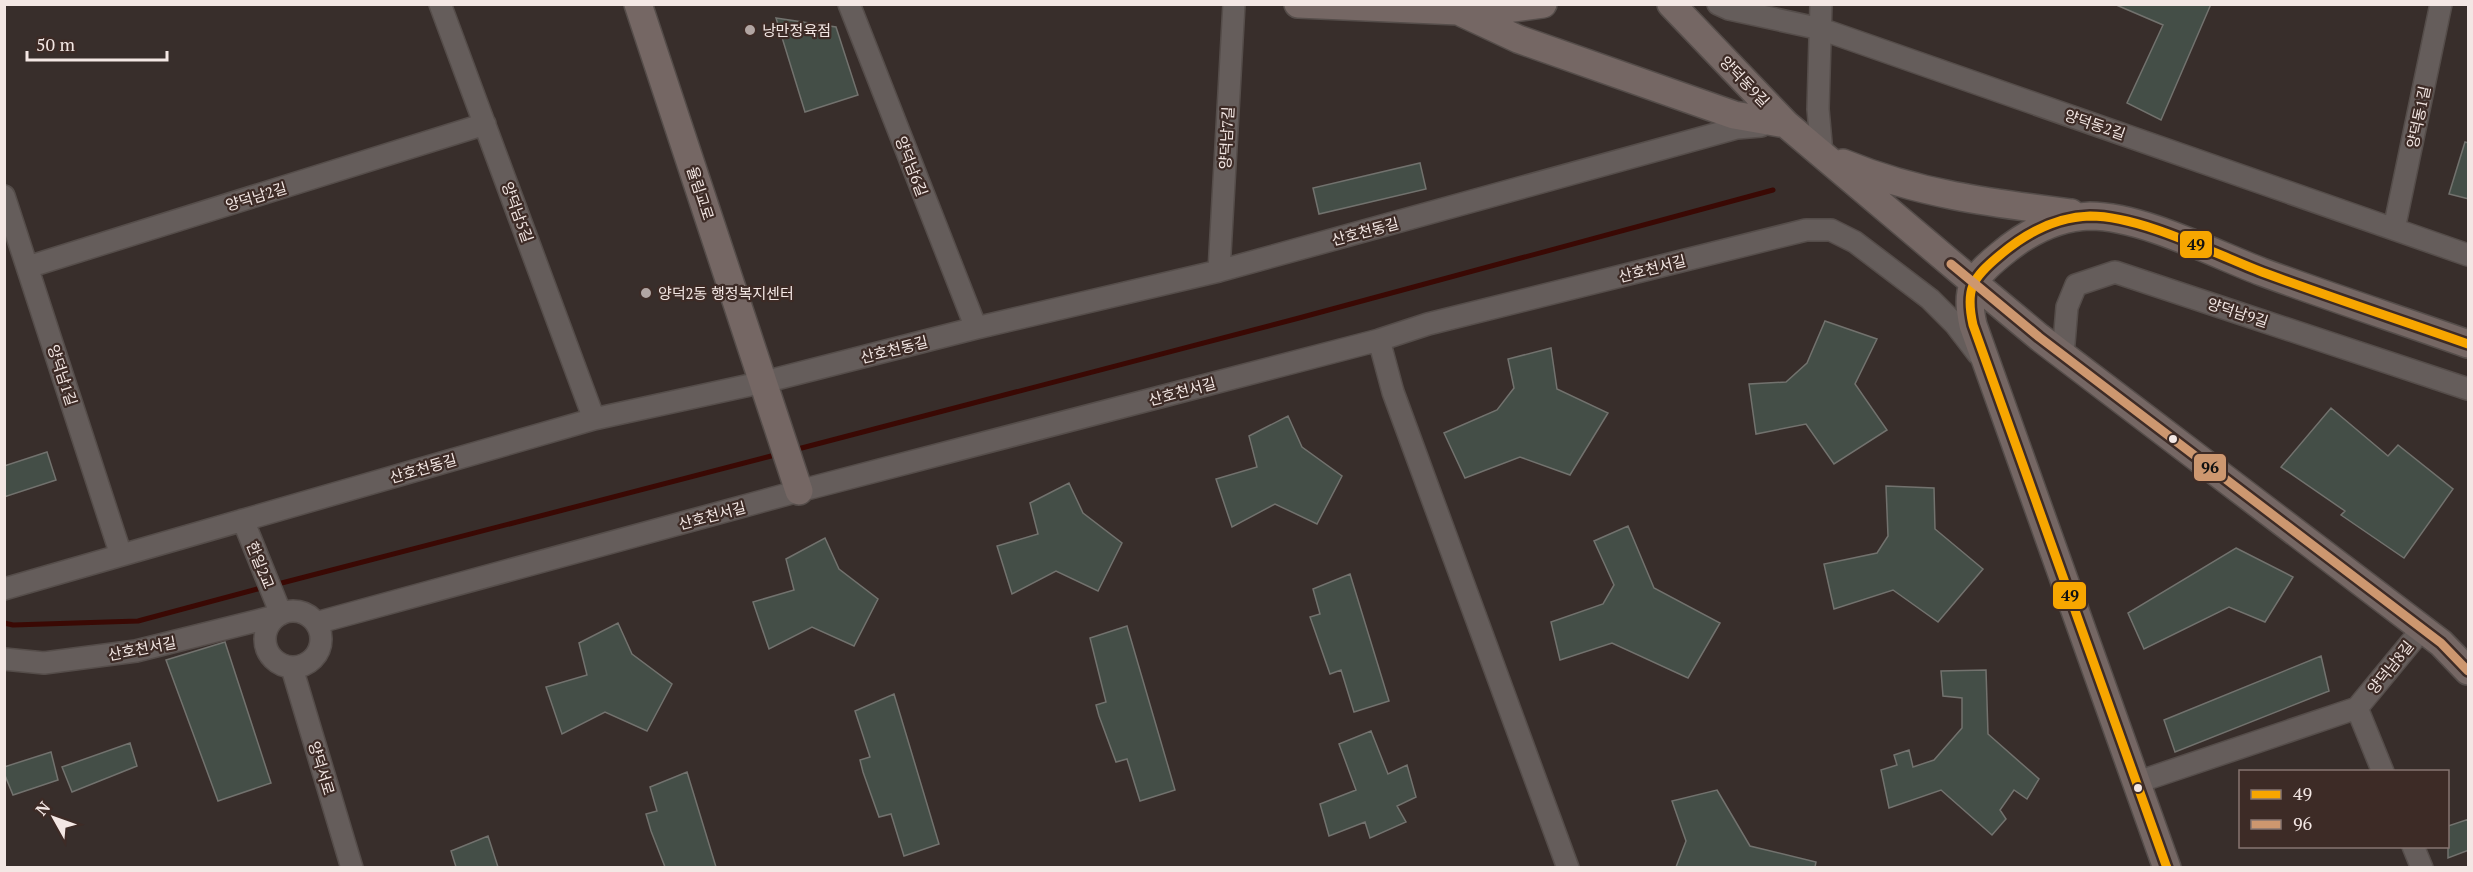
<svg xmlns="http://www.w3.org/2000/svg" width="2473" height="872" font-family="'PT Serif','Noto Sans KR',serif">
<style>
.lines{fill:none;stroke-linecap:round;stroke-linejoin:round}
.stream{stroke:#3a0904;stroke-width:5}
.building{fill:#444e47;stroke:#72726e;stroke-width:1.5}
.minor-casing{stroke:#554d4a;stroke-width:24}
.major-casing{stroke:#554d4a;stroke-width:30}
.minor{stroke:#655d5b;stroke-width:21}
.major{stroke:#756764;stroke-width:27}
.bus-1-casing{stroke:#3d2b26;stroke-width:14}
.bus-2-casing{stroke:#3d2b26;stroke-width:14}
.bus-1{stroke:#f7a600;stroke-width:9}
.bus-2{stroke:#cd976f;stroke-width:9}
.poi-dot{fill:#b2a6a3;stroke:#3d2b26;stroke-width:2}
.bus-dot{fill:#f3e7e4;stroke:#3d2b26;stroke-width:2}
.labels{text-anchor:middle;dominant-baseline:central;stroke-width:4.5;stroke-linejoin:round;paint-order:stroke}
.poi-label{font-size:15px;fill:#f3e7e4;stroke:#3d2b26;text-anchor:start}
.street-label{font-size:15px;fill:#f3e7e4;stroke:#3d2b26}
.line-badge{stroke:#3d2b26;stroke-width:2}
.pale-badge-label{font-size:16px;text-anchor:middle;font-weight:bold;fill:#111}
</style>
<rect width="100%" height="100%" fill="#382e2b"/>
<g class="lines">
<!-- stream -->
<path class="stream" d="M794,450L1299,318L1773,190
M274,585L779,454
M4,623L13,625L138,621L265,587"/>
</g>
<!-- building -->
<path class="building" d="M2114,4H2211L2161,120L2127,103L2163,25Z
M776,18L836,27L858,95L805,112Z
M2465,142L2469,143V199L2449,194Z
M1420,163L1426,189L1319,214L1313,188Z
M1825,321L1877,339L1855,384L1887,430L1834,464L1806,424L1756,434L1749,384L1786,382L1807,363Z
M1551,348L1557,389L1608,413L1570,475L1520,457L1465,478L1444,433L1497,410L1514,388L1508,359Z
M2331,408L2388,456L2398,445L2453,489L2404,558L2341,515L2345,511L2281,467Z
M1288,416L1302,447L1342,476L1317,524L1275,504L1232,527L1216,479L1257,467L1249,436Z
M47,452L56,480L4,497V466Z
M1069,483L1083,513L1122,543L1098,591L1056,571L1012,594L997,546L1038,534L1030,503Z
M1886,486L1934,488L1935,529L1983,569L1938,622L1893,590L1834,609L1824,564L1877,553L1888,536Z
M1628,526L1654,588L1720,623L1688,678L1612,643L1560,660L1551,622L1603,604L1614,585L1594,541Z
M825,538L839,569L878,599L854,646L812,627L769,649L753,602L794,590L786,559Z
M2236,548L2293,577L2265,622L2229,607L2144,649L2128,613Z
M1350,574L1389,701L1354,712L1341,670L1330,674L1310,617L1320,614L1313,589Z
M618,623L632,654L672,684L647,731L605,712L562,734L546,687L587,675L579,643Z
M1127,626L1175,790L1140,801L1127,759L1116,762L1099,716L1096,705L1106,702L1090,638Z
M225,642L271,783L218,801L166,660Z
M2321,656L2329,691L2175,752L2164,720Z
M1986,670L1988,734L2039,779L2027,799L2014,790L2000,810L2006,819L1992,835L1941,790L1889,808L1881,770L1897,765L1894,755L1909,750L1913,767L1934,760L1962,728V698L1943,696L1941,671Z
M894,694L939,844L904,856L891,814L879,817L863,772L860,760L870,757L855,711Z
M1371,731L1388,774L1407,765L1416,797L1397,806L1406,822L1370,838L1365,822L1329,836L1320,804L1356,790L1339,744Z
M130,743L137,766L72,792L62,767Z
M51,752L58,780L13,795L4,773V767Z
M687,772L716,867H665L651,831L646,814L657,811L650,787Z
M1717,790L1750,846L1816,862L1815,867H1676L1686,841L1672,801Z
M2469,819V850L2448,858V826Z
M488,836L498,867H456L451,851Z"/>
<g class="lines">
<!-- minor casing -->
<g class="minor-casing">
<path id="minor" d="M440,4L594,419
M849,4L976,328
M1718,4L1729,9L1821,29L2468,255
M1821,4L1818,109L1822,154
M4,196L121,555
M2394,229L2441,4
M28,267L485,124
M1219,271L1234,4
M1379,340L1393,392L1568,868
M2063,355L2067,307L2076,285L2115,272L2468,389
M243,520L281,614
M4,589L594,419L764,382L976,328L1219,271L1737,128L1761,126
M265 639a28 28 0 1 1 56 0a28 28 0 1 1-56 0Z
M316,623L799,491L1379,340L1428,324L1806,230H1831L1855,242L1930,299L1955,324L1978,354
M4,659L44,663L136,651L276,616
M292,668L352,868
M2357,708L2422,629
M2357,708L2383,772
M2135,783L2357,708
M2413,846L2422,868"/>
</g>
<!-- major casing -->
<g class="major-casing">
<path id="major" d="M638,4L799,491
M1298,4L1458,11L1498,10L1543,4
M1671,4L1786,124L1973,282L2039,337L2441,643L2468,671
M1458,11L1518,39L1734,115L1786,124
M1843,163C1918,194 1991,203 2071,213
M2167,868L1973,325C1965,289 1972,278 2000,255C2026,233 2055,217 2090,216C2141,216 2213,253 2262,272C2330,297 2400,320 2468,344"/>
</g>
<!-- minor -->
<use href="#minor" class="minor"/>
<!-- major -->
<use href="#major" class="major"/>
<!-- bus-1 casing -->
<g class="bus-1-casing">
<path id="bus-1" d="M2167,868L1973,325C1965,289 1972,278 2000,255C2026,233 2055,217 2090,216C2141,216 2213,253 2262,272C2330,297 2400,320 2468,344"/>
</g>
<!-- bus-2 casing -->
<g class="bus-2-casing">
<path id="bus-2" d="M1951,264L2039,337L2441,643L2468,671"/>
</g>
<!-- bus-1 -->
<use href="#bus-1" class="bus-1"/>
<!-- bus-2 -->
<use href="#bus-2" class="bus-2"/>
</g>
<!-- markers -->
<g class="poi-dot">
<circle cx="750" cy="30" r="6"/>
<circle cx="646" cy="293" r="6"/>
</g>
<g class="bus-dot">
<circle cx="2173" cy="439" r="5"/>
<circle cx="2138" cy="788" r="5"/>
</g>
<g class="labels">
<!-- poi labels -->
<g class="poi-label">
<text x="762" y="30">낭만정육점</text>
<text x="658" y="293">양덕2동 행정복지센터</text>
</g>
<!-- street labels -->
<g class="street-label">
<text transform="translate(1745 81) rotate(46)">양덕동9길</text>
<text transform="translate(2418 117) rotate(-78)">양덕동1길</text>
<text transform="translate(2095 124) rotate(19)">양덕동2길</text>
<text transform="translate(1226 138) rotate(-87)">양덕남7길</text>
<text transform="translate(912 166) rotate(69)">양덕남6길</text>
<text transform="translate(701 193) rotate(72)">율림교로</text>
<text transform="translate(256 196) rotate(-17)">양덕남2길</text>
<text transform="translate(518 212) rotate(70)">양덕남5길</text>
<text transform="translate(1365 231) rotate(-15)">산호천동길</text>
<text transform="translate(1652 268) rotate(-14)">산호천서길</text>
<text transform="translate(2238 312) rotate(18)">양덕남9길</text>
<text transform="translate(894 349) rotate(-14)">산호천동길</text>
<text transform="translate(63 375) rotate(72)">양덕남1길</text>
<text transform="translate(1182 391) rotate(-15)">산호천서길</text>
<text transform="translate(423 468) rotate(-16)">산호천동길</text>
<text transform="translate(712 515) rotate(-15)">산호천서길</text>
<text transform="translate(261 565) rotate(68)">한일2교</text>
<text transform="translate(142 648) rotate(-11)">산호천서길</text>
<text transform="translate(2390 667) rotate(-51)">양덕남8길</text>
<text transform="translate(322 768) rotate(73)">양덕서로</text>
</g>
</g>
<g class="line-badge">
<rect x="2179" y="230" width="34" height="29" rx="6" fill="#f7a600"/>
<rect x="2193" y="453" width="34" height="29" rx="6" fill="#cd976f"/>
<rect x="2052" y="581" width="35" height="29" rx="6" fill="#f7a600"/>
</g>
<g class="pale-badge-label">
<text x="2196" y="250">49</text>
<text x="2210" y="473">96</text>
<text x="2070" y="601">49</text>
</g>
<!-- border -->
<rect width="2473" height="872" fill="none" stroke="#f3e7e4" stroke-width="12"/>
<!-- legend -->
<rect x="2239" y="770" width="210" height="78" fill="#3d2b26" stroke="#867672" stroke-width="1.5"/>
<rect x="2251" y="790" width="30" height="9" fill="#f7a600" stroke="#867672" stroke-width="1.5"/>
<text x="2293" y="800" font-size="18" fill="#f3e7e4">49</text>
<rect x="2251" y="820" width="30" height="9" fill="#cd976f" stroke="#867672" stroke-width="1.5"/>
<text x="2293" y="830" font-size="18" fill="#f3e7e4">96</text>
<!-- north arrow -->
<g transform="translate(54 818) rotate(310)" stroke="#3d2b26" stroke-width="4.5" paint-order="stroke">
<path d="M0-4.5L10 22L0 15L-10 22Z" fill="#f3e7e4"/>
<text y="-9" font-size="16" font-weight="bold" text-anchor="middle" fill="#f3e7e4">N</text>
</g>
<!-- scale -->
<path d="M27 51v9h140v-9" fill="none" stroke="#f3e7e4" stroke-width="3"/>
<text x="36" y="51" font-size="18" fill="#f3e7e4" stroke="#3d2b26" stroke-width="4.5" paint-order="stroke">50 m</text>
</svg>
